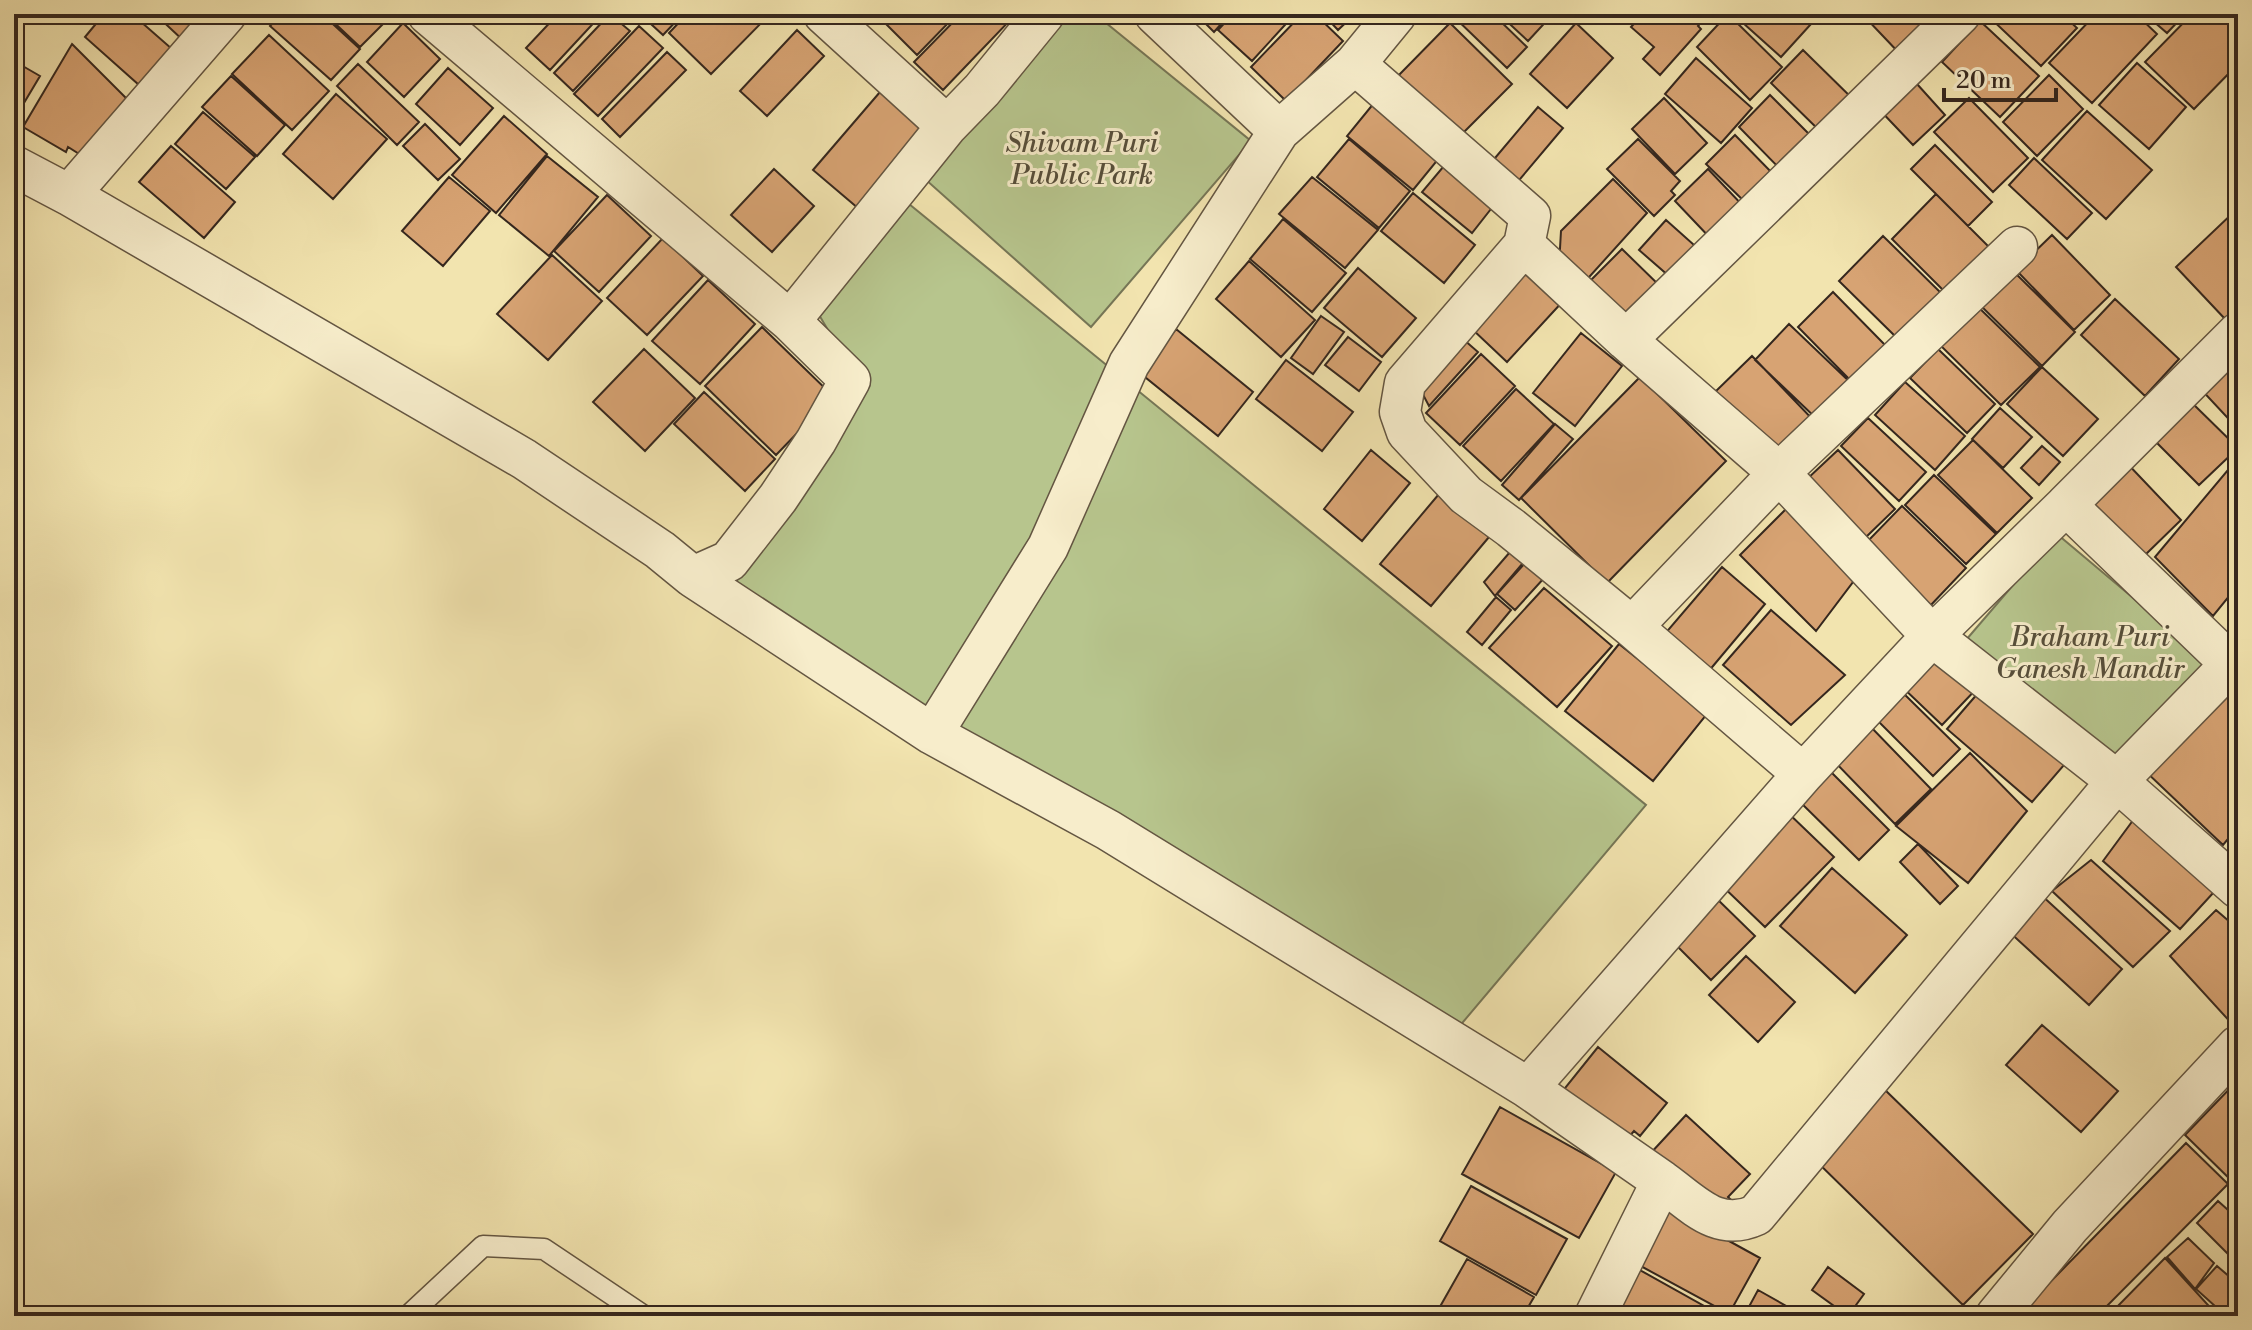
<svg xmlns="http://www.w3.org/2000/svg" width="2252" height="1330" font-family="'Libre Bodoni',serif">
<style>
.green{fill:#b7c58d;stroke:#767656;stroke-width:2}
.building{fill:#d7a373;stroke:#35271e;stroke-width:2}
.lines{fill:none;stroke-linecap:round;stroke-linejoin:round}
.service-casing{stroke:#645642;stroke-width:23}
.minor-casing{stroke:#645642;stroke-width:43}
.service{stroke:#f7edcb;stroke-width:20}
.minor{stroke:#f7edcb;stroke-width:40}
.labels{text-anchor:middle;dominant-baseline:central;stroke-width:6;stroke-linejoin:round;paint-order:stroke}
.park-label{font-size:28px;font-style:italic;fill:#564e3a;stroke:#f7edcb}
</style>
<rect width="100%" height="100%" fill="#f2e4af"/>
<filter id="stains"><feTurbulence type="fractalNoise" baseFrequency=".0025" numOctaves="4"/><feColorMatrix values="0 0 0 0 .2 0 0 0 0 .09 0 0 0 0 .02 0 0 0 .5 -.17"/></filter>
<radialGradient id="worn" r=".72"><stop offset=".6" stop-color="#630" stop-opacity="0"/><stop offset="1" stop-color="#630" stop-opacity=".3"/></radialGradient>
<!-- green -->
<path class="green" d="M1053,14H1095L1251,141L1091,327L916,171Z
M898,195L1646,805L1458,1028L727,586L865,393L815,308Z
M2057,534L2213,665L2120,771L1966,640Z"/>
<!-- building -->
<path class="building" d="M104,14H132L180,56L148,93L85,37Z
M155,14H207L186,43Z
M281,14H322L360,49L331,80L270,26Z
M325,14H379L386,21L360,47Z
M558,14H602L550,70L526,48Z
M610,14L630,31L573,91L554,73Z
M640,14H683L663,35Z
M687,14H770L711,74L669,33Z
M876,14H957L917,55Z
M961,14H1016L943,90L914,62Z
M1196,14H1230L1214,32Z
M1233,14H1295L1252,61L1218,30Z
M1302,14H1315L1343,41L1286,101L1251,67Z
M1323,14H1355L1338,30Z
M1451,14H1493L1527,47L1507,68Z
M1499,14H1553L1528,41Z
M1643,14H1708L1698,26L1701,29L1660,75L1643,59L1654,47L1631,27Z
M1728,14L1782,67L1750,100L1697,47Z
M1733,14H1800L1811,24L1781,57Z
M1862,14H1945L1901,55Z
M1986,14H2062L2077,28L2041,66Z
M2096,14H2136L2157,34L2092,103L2049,63Z
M2145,14H2185L2167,33Z
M2192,14H2230L2238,22V64L2194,109L2145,62Z
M1980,21L2039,76L2000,117L1942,62Z
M403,23L440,59L404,97L367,62Z
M1450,23L1512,84L1458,138L1396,78Z
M1576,23L1613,58L1567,108L1530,74Z
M639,26L663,48L598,116L574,94Z
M797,30L824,56L767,116L740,91Z
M269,35L329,91L292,130L232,74Z
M72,44L132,104L84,157L68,147L66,152L23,127Z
M1803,50L1859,105L1826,137L1771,83Z
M667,52L686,70L620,137L602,119Z
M1696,58L1752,108L1721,143L1665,94Z
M14,61L40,76L18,113L14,110Z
M2137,63L2186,107L2149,149L2099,105Z
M358,64L419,122L397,145L337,86Z
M448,68L493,108L460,145L416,104Z
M1908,74L1945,115L1913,145L1875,105Z
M2049,75L2083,109L2037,156L2003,122Z
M231,76L285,125L257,156L202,107Z
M880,92L932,136L865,214L813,170Z
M336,94L387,139L333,199L283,154Z
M1770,95L1817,142L1785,174L1739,127Z
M1664,98L1707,143L1675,174L1632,129Z
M1969,98L2028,158L1993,192L1934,132Z
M1374,103L1440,157L1413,190L1347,136Z
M1538,107L1563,128L1515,185L1490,164Z
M2087,111L2152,170L2106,219L2042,160Z
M203,112L255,157L226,189L175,144Z
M504,116L547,154L496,213L452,175Z
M425,124L460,159L438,180L403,146Z
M1735,135L1778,179L1750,207L1706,164Z
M1349,139L1410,191L1379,228L1317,177Z
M1638,139L1680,181L1671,191L1675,195L1654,216L1607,169Z
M1935,145L1992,202L1968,226L1911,169Z
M171,146L235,202L204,238L139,182Z
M547,156L598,197L549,256L499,215Z
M2034,158L2092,213L2067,239L2009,185Z
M1449,160L1498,200L1472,233L1422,192Z
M774,169L814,206L772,252L731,215Z
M1708,169L1747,210L1714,242L1675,201Z
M449,177L490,211L443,266L402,231Z
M1312,177L1378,230L1345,268L1279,214Z
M1613,179L1647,213L1581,286L1559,266L1561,231Z
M1413,193L1475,245L1444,283L1381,231Z
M1936,194L1989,247L1945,292L1892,239Z
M607,195L651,236L599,292L554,251Z
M2238,208V309L2226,320L2176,267Z
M1283,219L1346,273L1312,312L1250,259Z
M1666,220L1703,253L1677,283L1639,250Z
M2052,235L2110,295L2074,330L2016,270Z
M1883,236L1942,294L1898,339L1839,281Z
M663,238L703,276L647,335L607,298Z
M1622,249L1662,288L1630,322L1589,282Z
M552,255L602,301L548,360L497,314Z
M1249,261L1315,320L1281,357L1216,299Z
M1529,266L1565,299L1507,362L1472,329Z
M2009,267L2075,332L2042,366L1976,301Z
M1358,268L1416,318L1382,357L1324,308Z
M708,280L755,324L700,384L652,341Z
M1833,292L1888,348L1853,383L1798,327Z
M2115,299L2179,359L2145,396L2081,335Z
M1973,302L2040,367L2001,405L1940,345Z
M1321,316L1344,332L1313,374L1291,358Z
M1789,324L1853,385L1819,421L1755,360Z
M762,327L833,396L776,455L705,386Z
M1176,329L1253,392L1218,436L1140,373Z
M1581,333L1622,366L1575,426L1533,393Z
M1348,337L1381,362L1359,391L1325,365Z
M1463,339L1478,352L1429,406L1419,387Z
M644,349L695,398L645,451L593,402Z
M1938,349L1995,404L1967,433L1910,378Z
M2225,353L2238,366V429L2196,384Z
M1481,354L1515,386L1460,445L1426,413Z
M1752,356L1818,425L1781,461L1715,392Z
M1286,360L1353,412L1322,451L1256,399Z
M2042,367L2098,419L2063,456L2007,404Z
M1640,377L1726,461L1607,583L1521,498Z
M1905,382L1965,436L1935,470L1875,415Z
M1516,389L1554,424L1501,481L1463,446Z
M704,392L775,459L745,491L674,424Z
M2187,398L2238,448L2199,485L2147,433Z
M2000,408L2032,437L2003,468L1972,439Z
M1868,418L1926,472L1899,501L1841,446Z
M1555,424L1573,439L1519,500L1502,485Z
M1973,440L2032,498L1997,533L1938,475Z
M2042,446L2060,462L2039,485L2021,468Z
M1371,450L1410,483L1362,541L1324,509Z
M1838,450L1895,509L1864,539L1806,480Z
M2238,458V555L2230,563L2235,589L2213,616L2155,557Z
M2123,459L2181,520L2143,557L2087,497Z
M1934,475L1996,534L1966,564L1905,505Z
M1439,494L1489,537L1431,606L1380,564Z
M1902,506L1966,568L1930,606L1865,544Z
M1787,508L1856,578L1816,631L1740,555Z
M1510,552L1523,563L1495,596L1484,582Z
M1527,561L1545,577L1515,610L1497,594Z
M1722,567L1765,604L1708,672L1663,636Z
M1544,588L1612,646L1557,707L1489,648Z
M1496,597L1511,610L1482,645L1467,632Z
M1771,610L1845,675L1791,725L1723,665Z
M1619,644L1707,714L1653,781L1565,711Z
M1937,644L1981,684L1942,725L1899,684Z
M2238,665V827L2223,845L2143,769Z
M1985,685L2070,758L2032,802L1947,729Z
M1896,686L1960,749L1933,776L1870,713Z
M1868,724L1931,789L1895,824L1832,759Z
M1970,753L2027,811L1968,883L1896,826Z
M1827,768L1889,830L1859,860L1796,798Z
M1784,809L1834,857L1765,927L1716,880Z
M2134,819L2214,892L2180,929L2103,861Z
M1918,844L1958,886L1940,904L1900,862Z
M2091,860L2170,931L2133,967L2052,891Z
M1832,868L1907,935L1855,993L1780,926Z
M1711,893L1755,936L1711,980L1668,937Z
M2039,893L2122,969L2089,1005L2006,929Z
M2216,910L2238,929V1022L2234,1026L2170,956Z
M1746,956L1795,1002L1758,1042L1709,995Z
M2042,1025L2118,1091L2081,1132L2006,1065Z
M1598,1047L1667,1103L1640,1136L1634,1131L1623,1144L1561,1093Z
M2238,1080V1187L2185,1135Z
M1881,1086L2033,1234L1963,1305L1811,1156Z
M1500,1107L1616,1172L1579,1238L1462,1174Z
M1686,1115L1750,1174L1728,1197L1733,1202L1722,1214L1649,1155Z
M2186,1143L2228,1184L2097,1316H2021L2019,1314Z
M1471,1186L1567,1239L1536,1295L1440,1241Z
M2218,1201L2238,1219V1264L2197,1223Z
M1669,1208L1760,1258L1729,1314L1637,1264Z
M2188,1238L2214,1263L2195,1289L2167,1257Z
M2165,1258L2218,1316H2110L2109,1315Z
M1467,1259L1534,1297L1523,1316H1444L1437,1312Z
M2217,1266L2238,1284V1316H2226L2196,1289Z
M1828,1267L1864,1294L1848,1316L1812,1290Z
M1638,1269L1722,1316H1611Z
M1758,1290L1804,1316H1744Z"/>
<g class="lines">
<!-- service casing -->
<g class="service-casing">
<path id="service" d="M408,1316L483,1246L544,1249L644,1316"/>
</g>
<!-- minor casing -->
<g class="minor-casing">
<path id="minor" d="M226,14L69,195L524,459L660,550L693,577L729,561L778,498L816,441L850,380L790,321
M428,14L790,321L947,126L982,90L1044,14
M824,14L947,126
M1155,14L1279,131L1355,64L1396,14
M1355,64L1530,216L1524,245L1405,383L1400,412L1407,432L1466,495L1511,528L1632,627L1803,774
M14,166L69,195
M1524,245L1626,340L1779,473L1932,636L2066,505
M1626,340L1960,14
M693,577L932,734L1108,830L1528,1088
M1632,627L1779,473L2017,247
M2231,664L2066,505L2238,333
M932,734L1048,547L1129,364L1279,131
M1662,1181L1528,1088L1803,774L1932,636L2117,781L2238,888
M1595,1316L1662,1181C1693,1203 1717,1233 1756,1215L2117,781L2238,657
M1996,1316L2070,1226L2238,1046"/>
</g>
<!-- service -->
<use href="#service" class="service"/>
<!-- minor -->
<use href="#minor" class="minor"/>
</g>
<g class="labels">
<!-- park labels -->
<g class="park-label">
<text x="1082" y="143">Shivam Puri<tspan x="1082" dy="32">Public Park</tspan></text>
<text x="2090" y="637">Braham Puri<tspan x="2090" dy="32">Ganesh Mandir</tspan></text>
</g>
</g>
<!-- margin -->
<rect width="2252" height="1330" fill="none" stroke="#f2e4af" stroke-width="48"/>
<rect x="16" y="16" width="2220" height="1298" fill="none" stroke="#35271e" stroke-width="4"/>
<rect x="24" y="24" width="2204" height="1282" fill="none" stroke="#35271e" stroke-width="2"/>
<!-- scale -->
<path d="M1944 88v12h112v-12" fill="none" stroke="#35271e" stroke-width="4"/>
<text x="1956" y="88" font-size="24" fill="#35271e" stroke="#f7edcb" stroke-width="6" paint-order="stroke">20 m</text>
<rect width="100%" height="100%" filter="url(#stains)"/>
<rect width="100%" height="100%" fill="url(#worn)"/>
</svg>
